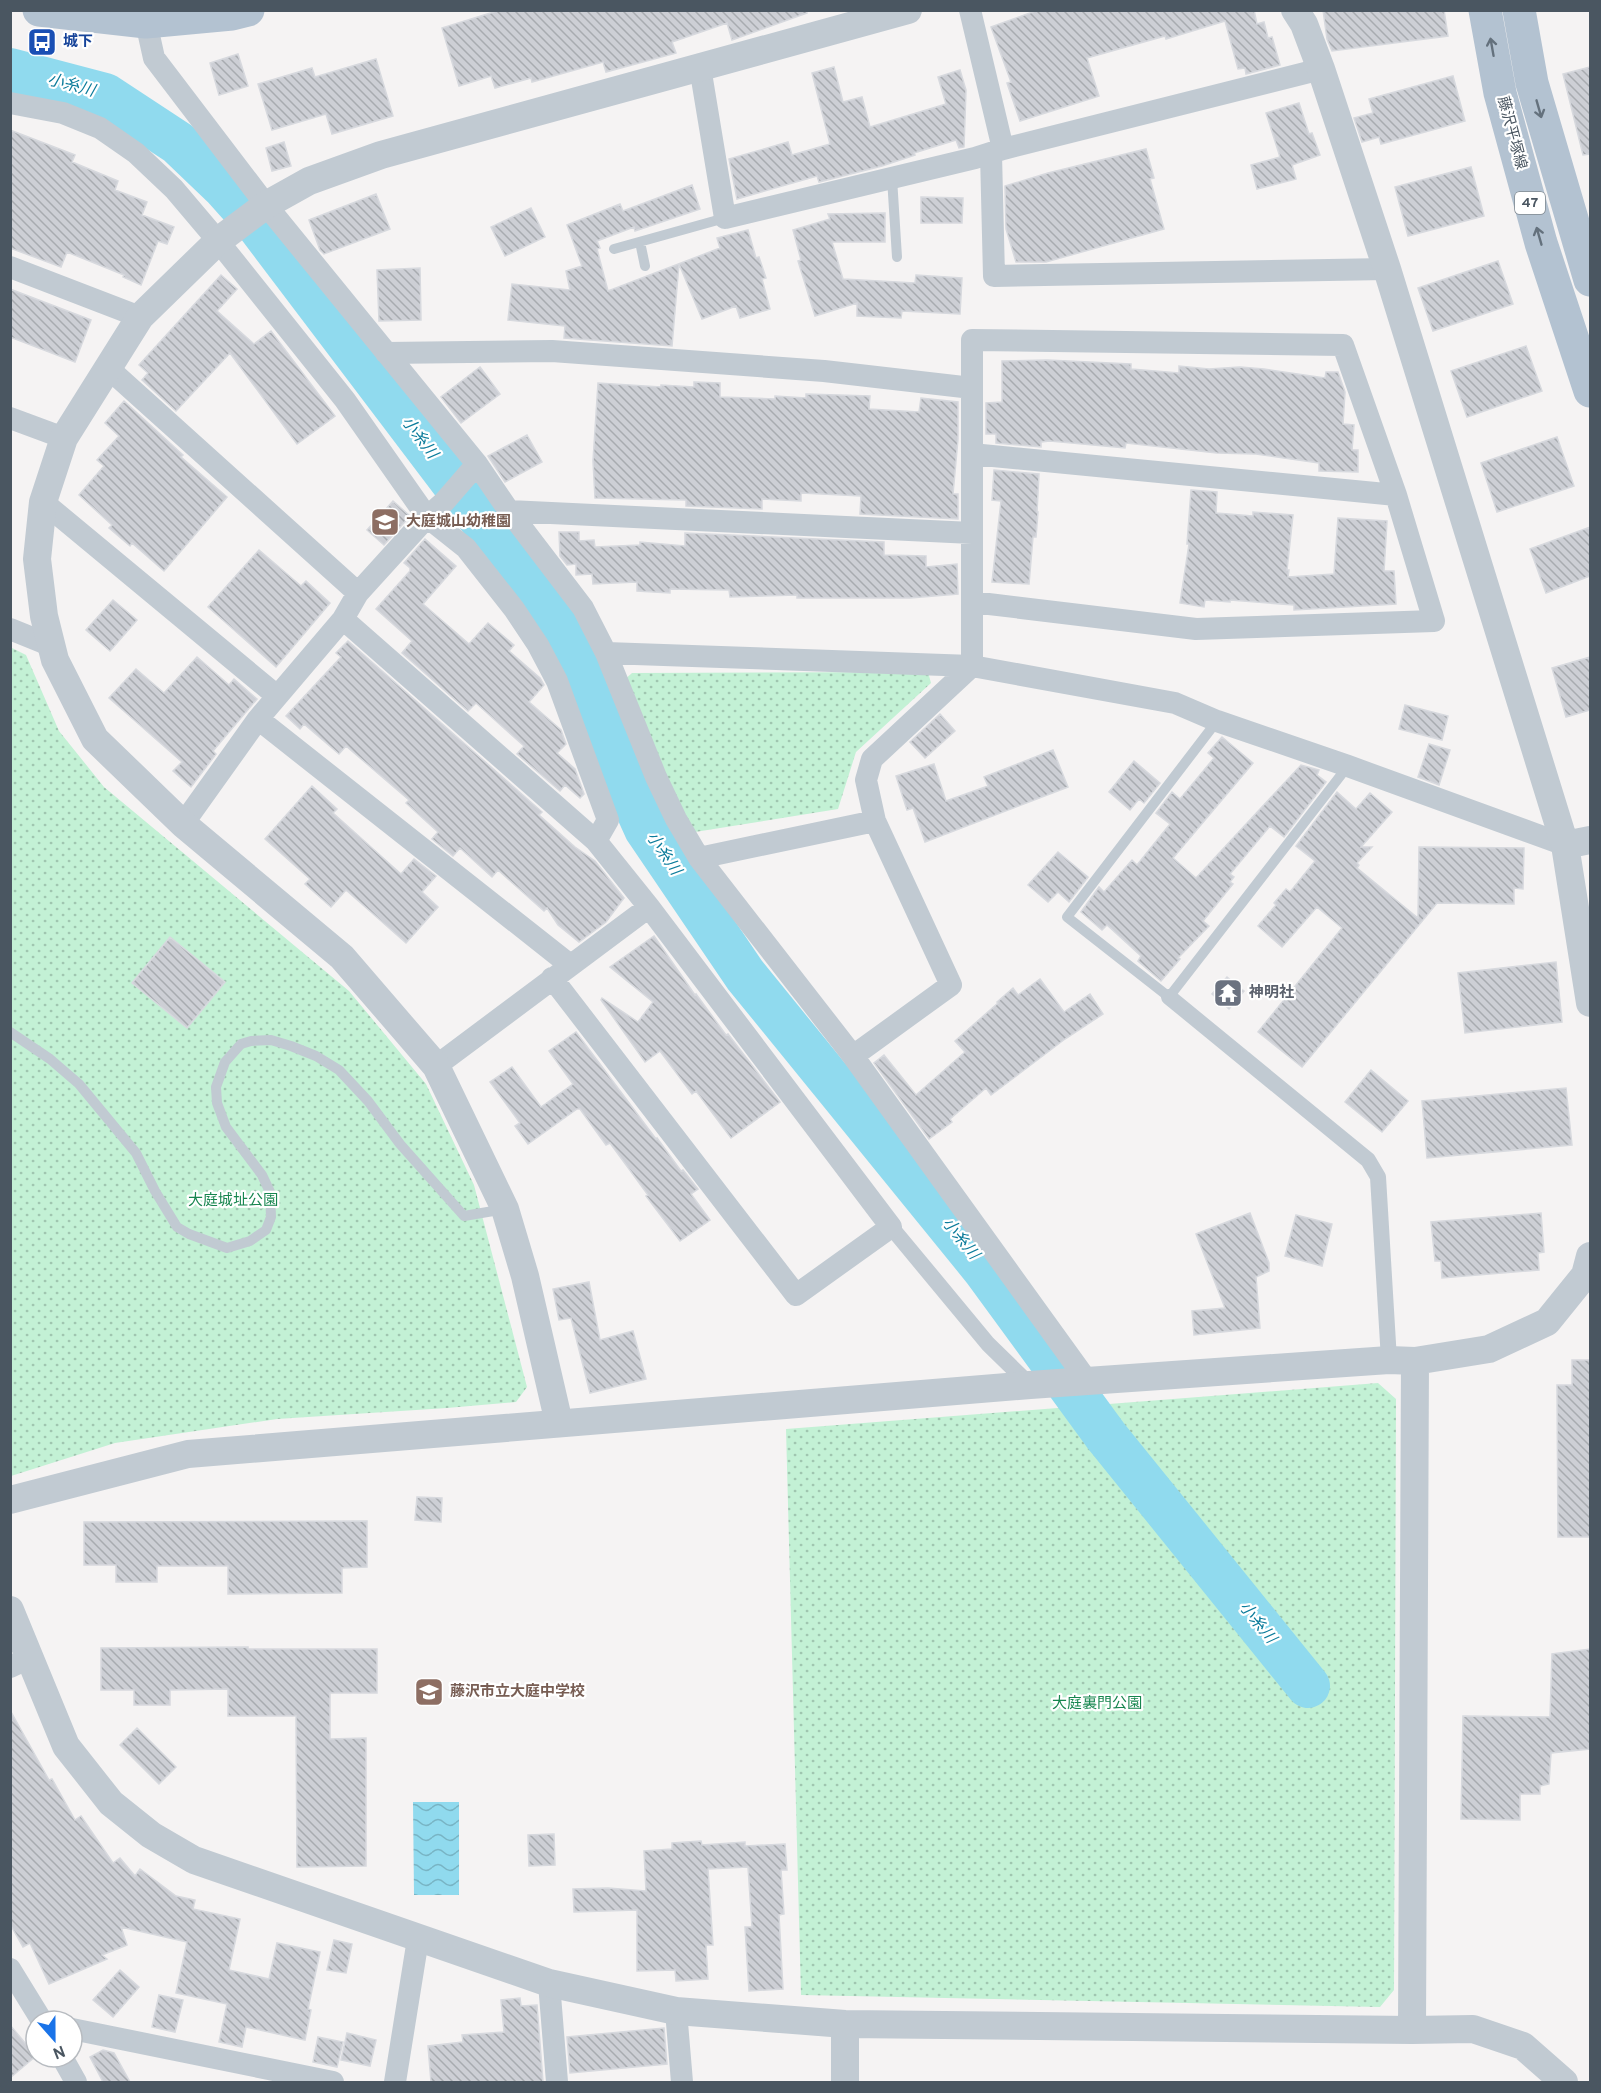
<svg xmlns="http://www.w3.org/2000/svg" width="1601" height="2093" font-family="Overpass,'Noto Sans JP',sans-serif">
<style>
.park{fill:url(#park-dots)}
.water{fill:url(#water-waves)}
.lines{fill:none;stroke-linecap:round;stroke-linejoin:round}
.river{stroke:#90daee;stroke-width:44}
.building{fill:url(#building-back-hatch);stroke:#d7d9de;stroke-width:1.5}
.service{stroke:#c1cad2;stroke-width:10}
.pedestrian{stroke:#c1cad2;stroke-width:16}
.minor{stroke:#c1cad2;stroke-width:22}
.tertiary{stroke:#c1cad2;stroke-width:28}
.primary{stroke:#b3c2d1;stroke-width:33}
.oneway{stroke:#64717d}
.labels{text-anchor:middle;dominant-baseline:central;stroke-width:4.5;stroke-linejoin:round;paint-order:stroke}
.shield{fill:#fff;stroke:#808990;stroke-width:1.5}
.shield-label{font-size:14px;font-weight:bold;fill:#4a5661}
.transit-label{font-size:15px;font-weight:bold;fill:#164399;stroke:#fff;text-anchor:start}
.street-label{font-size:15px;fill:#4a5661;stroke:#fff}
.education-label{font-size:15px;font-weight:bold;fill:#785e54;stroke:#fff;text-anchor:start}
.worship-label{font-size:15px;font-weight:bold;fill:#5b616d;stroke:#fff;text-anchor:start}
.park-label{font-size:15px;fill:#17864f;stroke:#fff}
.water-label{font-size:16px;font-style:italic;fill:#0c7c9b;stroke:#fff}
</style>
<defs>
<pattern id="park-dots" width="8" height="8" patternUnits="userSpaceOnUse" patternTransform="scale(1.5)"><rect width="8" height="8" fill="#c3f1d5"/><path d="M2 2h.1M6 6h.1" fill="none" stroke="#a0c6b0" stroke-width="1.8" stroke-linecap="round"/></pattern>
<pattern id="water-waves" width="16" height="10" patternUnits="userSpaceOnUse" patternTransform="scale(1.5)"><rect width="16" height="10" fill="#90daee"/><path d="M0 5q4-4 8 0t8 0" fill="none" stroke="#78b4c4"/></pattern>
<pattern id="building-back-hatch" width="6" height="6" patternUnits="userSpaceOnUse" patternTransform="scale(1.5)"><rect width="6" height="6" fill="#cdcfd5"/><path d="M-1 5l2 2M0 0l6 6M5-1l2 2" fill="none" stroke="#a8abb0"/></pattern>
</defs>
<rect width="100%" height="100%" fill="#f5f3f3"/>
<!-- park -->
<path class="park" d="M10,647L26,655L59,731L104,787L349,991L426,1084L474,1185L527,1387L516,1402L447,1408L277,1419L115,1443L11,1476Z
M928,672L931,683L856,752L838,809L695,832L685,825L623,681L632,673Z
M1378,1383L1396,1399L1394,1990L1380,2007L801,1995L786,1429Z"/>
<!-- water -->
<path class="water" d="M413,1802H459V1895H414Z"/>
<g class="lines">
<!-- river -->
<path class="river" d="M10,70L105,95L178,143L224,187L258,225L548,608L567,637L588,686L613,756L646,829L745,975L984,1269L1106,1436L1308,1686"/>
</g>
<!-- building -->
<path class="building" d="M500,10H806L807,13L732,40L727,23L672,42L676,53L606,72L603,62L532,82L531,78L495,88L491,76L459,86L442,28Z
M1038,10H1254L1257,24L1264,22L1268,38L1272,37L1280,65L1246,74L1245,68L1238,69L1225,21L1166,39L1165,36L1087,58L1099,96L1020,121L1007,83L1011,82L991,27Z
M1323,10H1444L1448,36L1332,51L1327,39Z
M238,54L248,86L219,95L210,63Z
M376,59L393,116L332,134L326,114L272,130L258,84L312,68L315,77Z
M834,67L843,102L862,97L870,127L946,104L938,77L960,70L966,90L964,147L959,148L956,140L914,153L915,155L882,166L819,182L817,176L737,199L729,159L788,142L792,155L830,144L812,73Z
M1590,67V154L1583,155L1563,74Z
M1453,76L1465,121L1381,144L1379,137L1362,142L1354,118L1373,113L1369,99Z
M1299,103L1309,134L1312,133L1320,155L1292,165L1296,179L1257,189L1251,165L1280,157L1266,113Z
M10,130L75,155L72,162L118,181L115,190L147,202L142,215L174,227L167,244L158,241L141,285L123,277L124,275L67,252L61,267L10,248Z
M284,142L291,166L272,171L266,148Z
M1146,149L1154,178L1150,179L1164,229L1046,262H1016L1006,229L1005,186L1048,173Z
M1471,167L1484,216L1408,236L1395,187Z
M692,185L700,209L635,231L634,227L597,241L600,248L597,249L608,291L720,248L717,238L748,230L756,258L759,257L766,278L762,279L770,309L740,318L736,306L702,319L679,264L672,346L564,338L565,326L508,320L512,284L570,290L566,271L582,266L567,225L620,204L623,211Z
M376,194L390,229L324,254L320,250L309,220Z
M921,197L963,198L962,223H921Z
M531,208L545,237L505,256L491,227Z
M885,213V242H832L843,279L915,283L916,275L962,278L960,314L902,311L901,318L857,316V303L815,316L798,261L801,260L793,230L830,219L828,214Z
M1498,261L1513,304L1433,331L1418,288Z
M420,268L421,320L379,321L377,270Z
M221,275L237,289L217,311L254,344L271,331L335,416L297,444L230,353L176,411L142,380L148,373L139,365Z
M10,289L91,320L75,362L10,337Z
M1526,346L1542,391L1467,417L1451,371Z
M1047,360L1131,364V369L1179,373V366L1209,369L1240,367L1264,369L1325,378L1326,372H1338L1345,392L1343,424L1354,425L1352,450H1358V472L1319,471V463L1256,454L1217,453L1126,443L1125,448L1050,441L1041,442V447L996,443V434H986V403L1002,402V361Z
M480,367L500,394L461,423L441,397Z
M694,382L720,383V397L775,399V396L806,398V394L870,396L869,409L919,412L921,398L958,402V439L953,494H958V519L860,514L861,496L842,495L801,493V501L762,499V509L686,506V500L595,498L593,461L598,383L661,387V385L694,387Z
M124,401L183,455L181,457L227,497L164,571L132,543L130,546L109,528L112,525L79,495L104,466L97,460L119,436L105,423Z
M527,435L542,462L505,482L488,456Z
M1557,437L1574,486L1497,512L1481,463Z
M994,470L1039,474L1037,512H1038L1036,537H1033L1029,584L992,582L1001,501L992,500Z
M1191,490L1217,492L1216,513L1253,516V512L1293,515L1287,570H1289L1288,577L1334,574L1338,518L1387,521L1384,571H1394L1396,604L1294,610V605L1230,600V602L1205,600L1204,607L1180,603L1189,544H1187Z
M393,501L410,516L384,545L367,530Z
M1590,527V576L1546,593L1530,549Z
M559,532H579V541L594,540L595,547L640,545V542L685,546V533L884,542V555L926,556V567L957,564L958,594L910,598H797V595L730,597L729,590L670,589V593L637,591V582L593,584L592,574L576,575V564L567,565L560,556Z
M425,539L456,566L423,604L469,644L488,623L514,645L509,651L540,678L544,685L529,702L561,730L566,744L557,753L575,769L584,794L580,798L565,785L560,791L517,754L524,746L476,703L468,711L402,653L412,641L376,609L410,571V568L404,563Z
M259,550L301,586L306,581L330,603L276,667L208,607Z
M113,600L137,620L110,651L86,630Z
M348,641L542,812L539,815L575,847L595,861L624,898L606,922L579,942L558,925L547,908L544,911L498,870L492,877L460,848L453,856L432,839L438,832L406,803L409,800L346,746L339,754L304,724L300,729L286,716L341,657L336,653Z
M197,657L229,685L234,679L257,699L213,751L216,754L191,787L173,771L182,762L109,698L136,669L164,693Z
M1590,657V710L1566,717L1552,668Z
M1405,705L1448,716L1442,740L1399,729Z
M940,714L955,731L925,758L910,742Z
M1222,737L1253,763L1173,858L1196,878L1301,765L1319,770L1317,775L1326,782L1284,837L1270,826L1230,874L1234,877L1230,882L1233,884L1203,921L1209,926L1178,958L1180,959L1161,981L1138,961L1141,956L1107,925L1102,930L1081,912L1099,887L1104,892L1132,860L1137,865L1170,824L1156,813L1172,792L1180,799L1214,758L1208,753Z
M1429,744L1450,750L1439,785L1418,777Z
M1053,750L1068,787L925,842L913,808L907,810L896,776L934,764L946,801L988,786L984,777Z
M1134,761L1160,783L1144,803L1139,799L1130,810L1109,792Z
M312,786L337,809L333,813L401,874L414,859L436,876L422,892L438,907L406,943L346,890L331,907L305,884L310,879L265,839Z
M1337,792L1356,809L1370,793L1392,812L1361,847H1372L1357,863L1359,865L1357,868L1418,918L1419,847L1524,848L1523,889L1514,888V904L1437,903L1302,1067L1258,1032L1342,928L1317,907L1282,947L1258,926L1276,905L1274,903L1286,889L1290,892L1315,861L1296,846Z
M1058,852L1088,877L1069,902L1058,892L1048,902L1028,885Z
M654,936L695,995L696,994L726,1035L728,1034L780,1102L731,1138L696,1091L692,1094L660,1051L645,1062L601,1000L602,998L638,1022L653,1002L610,967Z
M170,937L225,982L187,1028L132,983Z
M1556,962L1562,1022L1465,1033L1458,973Z
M1227,977L1244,991L1229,1009L1212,994Z
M1040,979L1064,1012L1090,994L1103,1014L1065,1039L991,1095L986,1088L950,1119L952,1122L929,1139L874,1063L884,1055L916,1095L965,1052L955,1041L998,1003L997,1002L1013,988L1018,995Z
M576,1032L656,1139L657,1138L681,1171L683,1170L698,1189L691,1194L710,1220L680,1241L646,1196L648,1195L610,1143L606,1145L580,1109H577L528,1144L515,1126L520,1123L490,1082L512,1067L541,1107L573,1084L549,1051Z
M1371,1070L1408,1101L1382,1132L1345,1102Z
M1566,1088L1572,1145L1427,1158L1422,1101Z
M1250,1213L1269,1263V1271L1256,1277L1260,1328L1194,1335L1192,1311L1225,1308L1196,1234Z
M1541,1213L1544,1252L1538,1253L1539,1270L1442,1278L1441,1261H1435L1431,1222Z
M1296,1215L1332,1224L1322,1266L1285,1256Z
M589,1282L600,1340L633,1331L646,1379L590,1393L571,1318L559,1320L553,1289Z
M1572,1360H1590V1537H1558L1557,1385H1572Z
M417,1497L442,1498L441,1522L415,1520Z
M367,1521V1567L342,1568V1593L228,1594V1566H157V1582H116V1565H84V1522Z
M248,1647V1649H377V1693H330V1739L366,1738V1866L297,1867L296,1716H228V1689L170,1690V1705H134V1690H101V1648Z
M1590,1649V1749L1551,1753L1549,1784L1540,1786V1794H1520V1820L1461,1819L1463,1716L1550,1717L1552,1654Z
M10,1710L49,1780L52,1779L75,1820L81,1816L113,1863L120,1858L135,1876L140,1869L176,1896L195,1900L193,1909L240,1919L229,1970L269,1979L277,1943L320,1952L308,2009L311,2010L305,2040L246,2027L242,2047L219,2042L227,2004L176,1993L187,1942L121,1927L127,1945L102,1955L107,1959L49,1984L30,1943L23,1947L10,1924Z
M137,1728L176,1767L159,1784L120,1745Z
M554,1834L555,1865L529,1866L528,1835Z
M701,1841L702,1845L745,1842V1846L785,1844L787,1870H781L784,1914L779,1915L783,1989L749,1991L745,1927H752L748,1867L708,1869L713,1945H706L708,1979L676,1981L675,1970L637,1971V1910L574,1912L573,1889L608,1888L646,1891L644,1851L672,1849V1843Z
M334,1940L352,1944L346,1973L327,1970Z
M120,1970L139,1987L113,2017L93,2000Z
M159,1995L183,2000L175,2032L152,2027Z
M520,1998L521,2006L537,2005L543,2082H431L428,2046L463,2042L462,2035L504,2032L501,2000Z
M10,2025L36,2056L10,2078Z
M664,2028L667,2064L570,2073L567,2037Z
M347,2033L376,2040L370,2066L341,2060Z
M318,2037L343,2042L337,2067L313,2062Z
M103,2050L114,2053L130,2082H103L90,2057Z"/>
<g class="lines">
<!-- service -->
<path class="service" d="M892,178L897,257
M640,242L645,266
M614,249L725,218
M1217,721L1067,917L1169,997L1348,766
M10,1032L50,1059L79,1084L136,1153L155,1191L177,1227L189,1234L227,1248L250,1241L266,1230L271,1217L270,1192L262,1175L226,1127L217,1103L216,1087L225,1062L241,1044L251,1041L271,1040L291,1046L316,1056L339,1070L368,1101L400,1144L464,1216L505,1209"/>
<!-- pedestrian -->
<path class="pedestrian" d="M1169,997L1368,1160L1378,1177L1389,1360
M891,1227L988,1344L1030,1385"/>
<!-- minor -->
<path class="minor" d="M970,10L1003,149
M146,22L154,58L266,205L477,464L509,511L583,608L606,653L656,777L676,819L699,858L853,1056L1088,1382
M700,67L725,218L975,158L1003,149L1321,69
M10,103L63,113L100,128L136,153L174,189L218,241L345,400L427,517L466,548L514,609L538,645L557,681L608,820L596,841L649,907L891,1227L796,1295L552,978
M991,154L994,276L1387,269
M10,267L140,317
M386,353L552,351L824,371L972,388
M108,368L358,593
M10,418L64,438
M972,454L1396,495
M43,502L277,696
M509,511L972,533
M343,619L596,841
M10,629L52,646
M606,653L972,666L1175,703L1217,721L1348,766L1565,845
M258,719L570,965
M183,824L258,719L343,619L358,593L427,517L444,502L477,464
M699,858L875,821
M853,1056L951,985L875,821L866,780L872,759L972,666V340L1343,345L1396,495L1434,621L1196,629L972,602
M436,1066L649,907
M10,1667L29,1658
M10,1969L42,2021
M549,1983L557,2082
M676,2011L682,2082
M72,2029L333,2082
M62,2057L76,2082
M395,2082L418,1939"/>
<!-- tertiary -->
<path class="tertiary" d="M1295,10L1304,24L1321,69L1387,269L1565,845L1590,1003
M1565,845L1590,840
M559,1423L525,1276L505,1209L436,1066L342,957L183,824L95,739L55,660L44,616L37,559L43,502L64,438L140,317L218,241L266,205L309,181L381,155L908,10
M10,1500L188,1454L1030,1385L1389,1360L1415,1361L1489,1349L1547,1322L1585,1275L1590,1256
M10,1610L66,1746L111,1803L151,1835L194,1860L549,1983L676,2011L845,2024L1412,2030L1473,2029L1523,2046L1564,2082
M1412,2030L1415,1361
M845,2082V2024"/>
<!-- primary -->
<path class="primary" d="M39,10L146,22L232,14L248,10
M1485,10L1500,93L1541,243L1590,391
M1519,10L1532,83L1590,280"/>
</g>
<!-- one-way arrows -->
<defs><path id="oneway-shaft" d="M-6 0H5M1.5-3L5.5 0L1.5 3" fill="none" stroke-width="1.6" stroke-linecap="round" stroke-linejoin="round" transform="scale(1.5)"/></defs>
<g class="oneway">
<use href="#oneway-shaft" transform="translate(1492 47) rotate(-100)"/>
<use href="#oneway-shaft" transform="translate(1539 109) rotate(74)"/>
<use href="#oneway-shaft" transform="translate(1539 236) rotate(-106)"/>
</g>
<!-- icons -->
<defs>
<g id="bus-square" transform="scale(1.5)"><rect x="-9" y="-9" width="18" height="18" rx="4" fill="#1a4fb4" stroke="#fff"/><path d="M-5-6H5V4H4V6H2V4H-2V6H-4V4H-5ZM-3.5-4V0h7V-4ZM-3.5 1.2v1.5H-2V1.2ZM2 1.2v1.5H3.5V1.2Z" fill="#fff"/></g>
<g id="school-square" transform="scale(1.5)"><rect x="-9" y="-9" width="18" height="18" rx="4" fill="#8d6e63" stroke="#fff"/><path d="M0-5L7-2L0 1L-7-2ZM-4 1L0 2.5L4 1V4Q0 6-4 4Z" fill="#fff"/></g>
<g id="temple-square" transform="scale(1.5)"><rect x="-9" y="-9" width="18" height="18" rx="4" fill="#6b7280" stroke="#fff"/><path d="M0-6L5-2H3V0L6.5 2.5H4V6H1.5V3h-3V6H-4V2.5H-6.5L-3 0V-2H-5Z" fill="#fff"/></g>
</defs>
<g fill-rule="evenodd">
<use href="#bus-square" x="42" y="42"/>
<use href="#school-square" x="385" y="522"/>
<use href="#temple-square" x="1228" y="993"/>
<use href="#school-square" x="429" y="1692"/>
</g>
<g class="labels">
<!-- shield labels -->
<rect class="shield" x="1515" y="192" width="30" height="22" rx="4.5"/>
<g class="shield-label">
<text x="1530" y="203">47</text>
</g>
<!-- transit labels -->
<g class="transit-label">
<text x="63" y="42">城下</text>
</g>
<!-- street labels -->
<g class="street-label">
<text transform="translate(1511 133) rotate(75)">藤沢平塚線</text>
</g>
<!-- education labels -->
<g class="education-label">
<text x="406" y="522">大庭城山幼稚園</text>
<text x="450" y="1692">藤沢市立大庭中学校</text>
</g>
<!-- worship labels -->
<g class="worship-label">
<text x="1249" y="993">神明社</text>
</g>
<!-- park labels -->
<g class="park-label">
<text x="233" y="1201">大庭城址公園</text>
<text x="1097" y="1704">大庭裏門公園</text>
</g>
<!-- water labels -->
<g class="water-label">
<text transform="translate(71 86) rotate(15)">小糸川</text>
<text transform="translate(419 438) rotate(53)">小糸川</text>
<text transform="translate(663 854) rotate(56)">小糸川</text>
<text transform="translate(960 1239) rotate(51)">小糸川</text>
<text transform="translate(1257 1623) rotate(51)">小糸川</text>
</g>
</g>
<!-- border -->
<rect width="1601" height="2093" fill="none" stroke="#4a5661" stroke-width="24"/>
<!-- north arrow -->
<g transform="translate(54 2039) rotate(159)"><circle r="28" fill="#ffffff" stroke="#b7bbc0" stroke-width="1.5"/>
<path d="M0-4.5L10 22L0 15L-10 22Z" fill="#1a73e8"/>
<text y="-9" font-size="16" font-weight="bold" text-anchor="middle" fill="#4a5661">N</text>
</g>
</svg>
